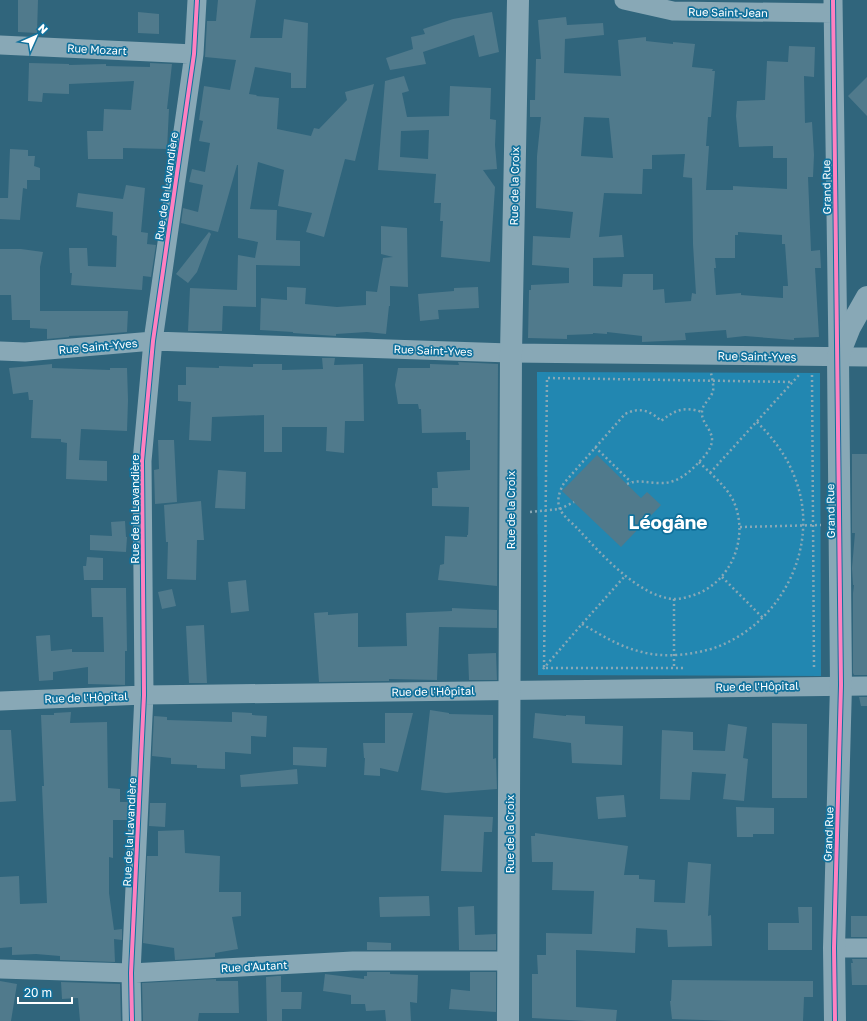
<svg xmlns="http://www.w3.org/2000/svg" width="867" height="1021" font-family="'Golos Text',sans-serif">
<style>
.green{fill:#2287b1}
.building{fill:#507a8c;fill-rule:evenodd}
.lines{fill:none;stroke-linecap:round;stroke-linejoin:round}
.path{stroke:#88a8b6;stroke-width:2.5;stroke-dasharray:2 3;stroke-linecap:butt}
.minor{stroke:#88a8b6;stroke-width:19}
.tertiary{stroke:#88a8b6;stroke-width:22}
.cycleway-casing{stroke:#11719c;stroke-width:6}
.cycleway{stroke:#ff80c0;stroke-width:4}
.labels{text-anchor:middle;dominant-baseline:central;stroke-width:3.5;stroke-linejoin:round;paint-order:stroke}
.street-label{font-size:11px;fill:#fff;stroke:#11719c}
.town-label{font-size:19px;font-weight:bold;fill:#fff;stroke:#11719c}
</style>
<rect width="100%" height="100%" fill="#30657c"/>
<!-- green -->
<path class="green" d="M537,372L820,373L821,676L538,675Z"/>
<!-- building -->
<path class="building" d="M18,0H38L37,33L18,32Z
M218,0H256L250,38H282L284,19L308,23L306,88H291V73L255,67L249,94L257,95L256,96L279,98L277,129L311,136L314,128L319,129L347,100L345,92L374,84L355,161L345,159L324,237L306,232L312,213L278,206L284,170L258,162L250,209L277,210L276,240L300,241V266L256,265V307L223,306L222,331H188L190,288L237,290L238,255L255,258L258,242L238,238V165H237L218,232L181,223L183,208L198,212L203,185L189,182L192,169L205,172L210,143L199,141L203,121L199,120L204,86L230,90L236,60L205,57L207,21H216Z
M138,12L159,14V34L138,33Z
M492,12L499,52L479,57L474,35L423,52L426,64L390,70L386,58L413,49L411,37L425,34L423,29L453,19Z
M566,17L567,25L603,23L604,35L565,39L564,73L621,76L618,40L646,37V41L673,44V42L695,44L692,67L713,69L712,71H715L711,117H708L706,146H709L706,190H733V186L787,189V158H773V146L739,147L736,116L737,101L765,100L767,61L788,62L789,46L815,47L814,77L804,76L805,123L812,122L814,155L813,177H808L811,251L820,250L821,268H815L819,337L794,338V340L745,336L727,338L726,330L685,333L686,340L642,342V336L607,332V334L593,333V334L567,335V339L528,338L529,290H531V285L569,283V268L532,265L533,236L570,238L573,212L536,208L537,156L541,117H530V100H535L536,59H541L538,20ZM584,117L609,118L613,158L581,156ZM685,154L683,177L692,178L693,244L696,294L692,293L691,301L665,303L664,289L653,290V274H623L622,287L593,286V258L624,257L622,235L599,237L604,193L642,194L643,169H652V155ZM738,232L782,235V244H785L788,286H783V298L741,295V293L716,295L714,268H716L715,258H735V235H738Z
M29,63L69,64V65L106,64V66L150,67V63L172,64L167,109H169L167,149L123,148V159H88L87,131H103L104,109L131,110L134,81L69,84V94L43,93L42,102L28,101Z
M404,76L409,91L402,93L407,117L449,116L450,86L491,88L490,119L496,120L495,145L497,169L483,170L495,187L490,262L441,257L443,221H440L441,203H434L436,174L378,170L385,81ZM429,130L428,159L400,157L401,131Z
M867,77V116L848,96Z
M10,149L28,150V156H35L34,166L40,168V180H27V189L23,188L20,220L0,219V198H8Z
M126,185L145,188L141,232L148,233L147,244L156,245L151,277L143,276L142,290L71,285L72,273H70L69,248H87L88,266L116,267L117,236L112,235L113,212L76,207L78,193L123,199Z
M381,226L407,228L408,287L390,286V306H389L386,334L367,332L336,334V336L293,333V332L260,330L261,298L287,300V287L306,288L305,304L337,307L366,305V291L377,292L383,258L393,257L381,254Z
M209,232L211,234L197,272L188,283L176,274Z
M0,249H21L43,252L40,267V311H128L127,332L91,335L69,336V337L47,339V329L30,328V320H12L11,295H0Z
M478,287L479,308L438,310L439,319L420,321L418,294L454,291V288Z
M322,358H335L334,365L363,364L364,421H345L344,453L326,451L327,427H282V452H264V415L212,417L211,441L189,440L191,402L178,401V385H186V367L219,368V366L253,367V364H282V370L323,369Z
M458,362L498,364L497,586L438,580L440,565L444,564L445,536L467,537V535H468L469,507L432,506V488H438L437,472L470,470V440H466V432L422,433L421,409H419L418,404H398L395,385L398,368H430V364L459,365Z
M52,364V368L110,370V368H127L128,400L127,431L81,429L79,460L107,461V481L66,479L67,443L61,442V439L31,438L33,400H29L28,392L13,394L9,368Z
M158,440H174L177,502L155,504L154,470L159,469Z
M852,454H867V675H854L853,673V593L854,585H853L852,568L855,533H852Z
M597,455L641,498L647,492L661,505L621,547L562,491Z
M218,470L246,472L245,509L215,508Z
M201,501L204,540H197L196,580L167,579L168,542H166L164,505Z
M125,521L126,537H127L126,552L90,550V535L112,536L111,522Z
M87,557L103,558V580H84L83,566H86Z
M246,580L249,611L231,613L228,582Z
M91,588H126L127,651H125V685L88,684V667L53,672V680L39,681L36,636L50,635L51,651L72,649V652H104L103,617H92Z
M172,589L176,606L162,609L158,592Z
M452,608L497,610V628L439,627L437,680L389,679V681L319,682L314,613L328,612V615L358,613V647L407,646L406,613L452,611Z
M204,625L207,683H189L186,626Z
M496,653L497,680H469L468,654Z
M859,697H867V706H861Z
M430,710L449,713V714L493,715V759L496,758L497,789L446,793L421,790Z
M71,712L70,723L107,722L108,788L120,789V802H128L127,820H113V858L109,857V893L114,930L122,929V940L114,939L115,962L60,960V956L36,954L12,955V947L0,948V877L19,876L20,904L47,903L42,786H44L41,715H54V713Z
M232,712L252,713V715L267,716L266,737L251,736V754L225,752V769L197,768V765L171,764V758L152,756L154,716L167,717V720L232,722Z
M385,713H413L398,772L380,768V776L364,775L365,758H364L363,743H385Z
M535,713L566,716V715L585,716V724L623,726L622,765L572,763L571,743L533,738Z
M772,723L807,724V798H772Z
M728,724L747,727L743,758L748,759L744,801L723,799L726,774L692,772L690,800L660,799L662,730L693,732V750L725,751Z
M0,730H11L16,801L0,802Z
M293,747L327,748L326,767L293,765Z
M297,769L298,784L241,787L240,775Z
M624,795L626,817L598,819L596,797Z
M150,803H166L165,827L149,826Z
M736,807L774,808V834H753V837H737Z
M444,815L493,817L492,832H484L482,872L441,871Z
M184,830L185,853L220,856L219,892H241V916L232,917L238,949L215,953V957L175,960L174,948L143,943L147,856H158V831Z
M535,833L628,846L624,875H639V879L655,880L654,902L685,903L688,862L711,864L708,916L711,915L712,946L668,947L667,930L636,928L635,953L576,950V1007L617,1010L616,1021H586L532,1018V974H538L537,955H546V933L592,934L594,891L552,890L553,862H532L531,836H535Z
M429,896L430,916L380,917L379,897Z
M474,906L475,935L496,934V950H459L458,907Z
M798,907H812V950H768V923H799Z
M851,916H867V937H851Z
M367,942L391,943V950H367Z
M852,959H867V985H852L851,963H853Z
M367,972H390V974L418,975L417,1003L410,1002L411,1021H386L385,1010L366,1011L365,1004H351V995L323,991L325,974L364,979V976H367Z
M470,972H496V1012L449,1009L451,989L470,991Z
M277,976H281V992H302L301,1009H282V1021H267L266,977Z
M216,979V981H238L239,1013H199L198,1021H143L142,983Z
M672,980L813,981V997H804L803,1021H733L672,1019L670,1001H671Z
M0,981L17,984L11,1021H0Z
M61,982L120,984L121,1021H80L78,998L62,999Z"/>
<g class="lines">
<!-- path -->
<path class="path" d="M812,375L814,667
M595,447L631,482
M699,462C711,474 725,485 733,500C750,536 732,582 694,595C688,597 681,599 674,599C639,597 600,553 578,529C572,523 563,516 560,509C556,500 560,490 564,483L625,414C639,407 650,410 661,421C675,410 684,406 702,412
M710,473L799,375
M627,484C638,479 648,483 660,483C676,484 689,473 699,462C705,456 711,449 712,441C713,430 701,423 702,412C702,404 711,399 713,391C714,386 712,378 711,373
M530,512L560,509L574,502
M740,527L821,525
M722,577L763,618
M674,599V669
M582,624C601,635 620,647 642,652C664,658 689,655 711,649C780,627 822,547 795,478C787,456 773,438 756,421
M683,668H544L547,378L792,382
M543,669L582,624L625,576"/>
<!-- minor -->
<path class="minor" d="M624,0L673,11L833,13
M833,0L838,354
M0,45L194,54
M0,351L25,352L153,341L511,353L867,357
M0,701L144,695L867,686
M834,948H867
M0,969L131,973L353,961H509
M132,1021L131,973L144,695L142,461L153,341L194,54L197,0"/>
<!-- tertiary -->
<path class="tertiary" d="M508,1021L511,353L518,0
M835,1021L834,948L841,685L838,357L850,327L867,297"/>
<!-- cycleway casing -->
<g class="cycleway-casing">
<path id="cycleway" d="M833,0L841,685L834,948L835,1021
M132,1021L131,973L144,695L142,461L153,341L194,54L197,0"/>
</g>
<!-- cycleway -->
<use href="#cycleway" class="cycleway"/>
</g>
<g class="labels">
<!-- street labels -->
<g class="street-label">
<text transform="translate(728 12) rotate(1)">Rue Saint-Jean</text>
<text transform="translate(97 49) rotate(3)">Rue Mozart</text>
<text transform="translate(166 186) rotate(-82)">Rue de la Lavandière</text>
<text transform="translate(514 186) rotate(-89)">Rue de la Croix</text>
<text transform="translate(826 187) rotate(-91)">Grand Rue</text>
<text transform="translate(98 346) rotate(-5)">Rue Saint-Yves</text>
<text transform="translate(433 350) rotate(2)">Rue Saint-Yves</text>
<text transform="translate(757 356) rotate(1)">Rue Saint-Yves</text>
<text transform="translate(134 509) rotate(-90)">Rue de la Lavandière</text>
<text transform="translate(510 510) rotate(-90)">Rue de la Croix</text>
<text transform="translate(830 511) rotate(-91)">Grand Rue</text>
<text transform="translate(757 686) rotate(-1)">Rue de l'Hôpital</text>
<text transform="translate(433 691) rotate(-1)">Rue de l'Hôpital</text>
<text transform="translate(86 697) rotate(-2)">Rue de l'Hôpital</text>
<text transform="translate(129 832) rotate(-87)">Rue de la Lavandière</text>
<text transform="translate(509 834) rotate(-90)">Rue de la Croix</text>
<text transform="translate(828 834) rotate(-88)">Grand Rue</text>
<text transform="translate(254 966) rotate(-3)">Rue d'Autant</text>
</g>
<!-- town labels -->
<g class="town-label">
<text x="668" y="521">Léogâne</text>
</g>
</g>
<!-- north arrow -->
<g transform="translate(36 36) rotate(45)" stroke="#11719c" stroke-width="3" paint-order="stroke">
<path d="M0-3L7 15L0 10L-7 15Z" fill="#ffffff"/>
<text y="-6" font-size="11" font-weight="bold" text-anchor="middle" fill="#ffffff">N</text>
</g>
<!-- scale -->
<path d="M18 997v6h54v-6" fill="none" stroke="#ffffff" stroke-width="2"/>
<text x="24" y="997" font-size="12" fill="#ffffff" stroke="#11719c" stroke-width="3" paint-order="stroke">20 m</text>
</svg>
